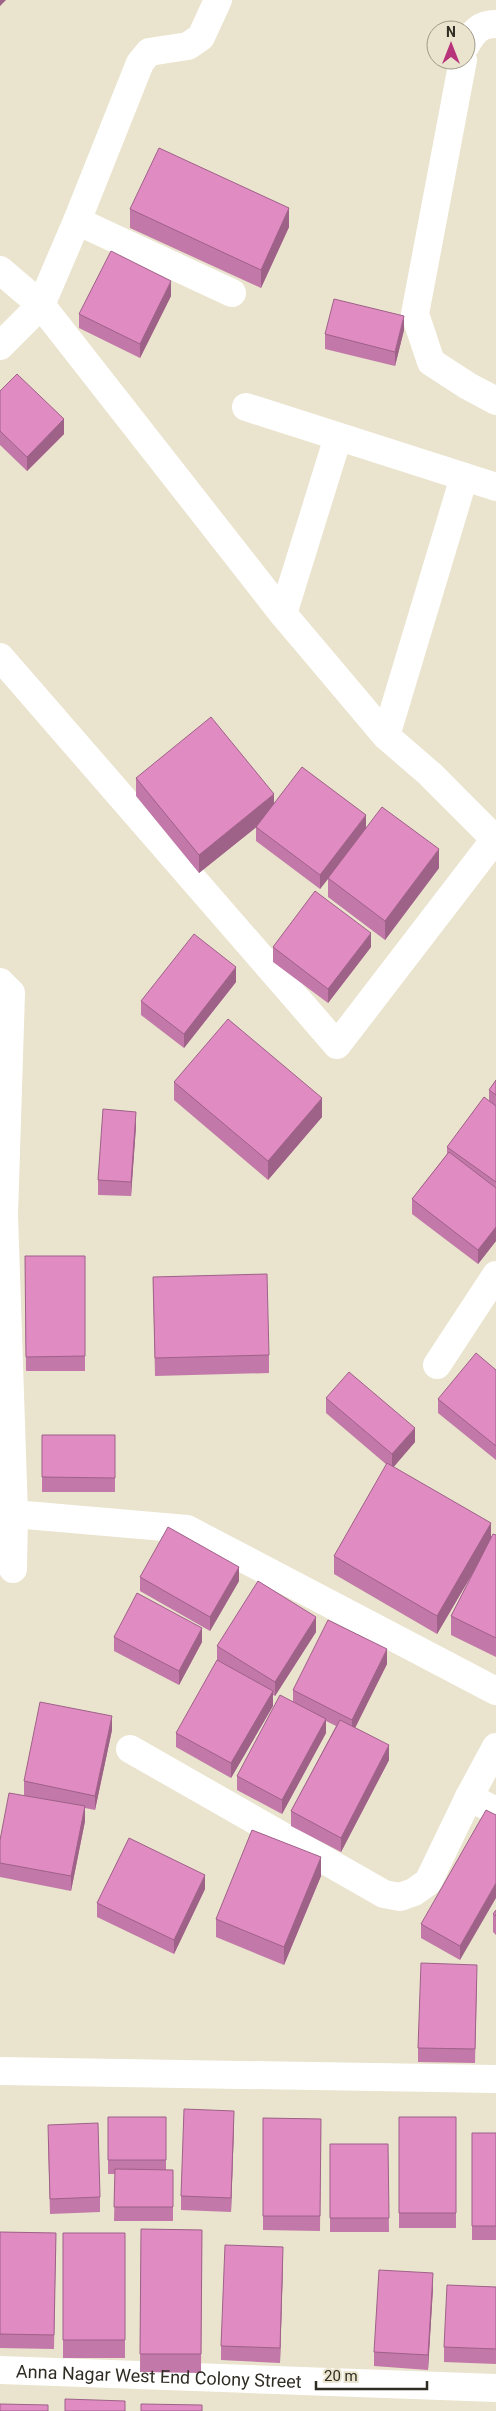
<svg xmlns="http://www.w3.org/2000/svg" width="496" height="2411" font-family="Roboto,sans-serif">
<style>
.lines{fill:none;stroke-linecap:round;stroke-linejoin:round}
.minor{stroke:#fff;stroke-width:28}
.wall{fill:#c278a8}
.shaded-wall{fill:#9e6188}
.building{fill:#e18bc3;stroke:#9e6188}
.labels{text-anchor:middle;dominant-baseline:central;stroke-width:4.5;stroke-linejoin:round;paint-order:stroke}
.street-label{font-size:18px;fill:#2e2c23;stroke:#eae3cd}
</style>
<rect width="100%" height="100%" fill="#eae3cd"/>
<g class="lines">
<!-- minor -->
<g class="minor">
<path d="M466,45C474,31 480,24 496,24"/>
<path d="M463,60L415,314L431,362L468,386L496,401"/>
<path d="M77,221L232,293"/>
<path d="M0,270L41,305L283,614L386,736L430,774L496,840"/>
<path d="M0,346L41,305L77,221L140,63L149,52L188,46L201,37L218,0"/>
<path d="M246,407L496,487"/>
<path d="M283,614L338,437"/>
<path d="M0,657L337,1045L495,839"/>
<path d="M386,736L464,477"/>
<path d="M0,982L11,993L4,1215L14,1514L187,1529L496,1691"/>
<path d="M437,1365L496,1275"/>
<path d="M13,1569L14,1514"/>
<path d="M130,1749L384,1894L400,1897L414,1892L428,1882L469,1797L496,1747"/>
<path d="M469,1797L496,1811"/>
<path d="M0,2071L496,2079"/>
<path id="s1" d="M0,2370L496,2388"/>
</g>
</g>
<!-- wall -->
<path class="wall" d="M130,209L289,227L261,288L130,228Z
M171,296L140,358L79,328V314Z
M404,330L395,366L325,349V334Z
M0,391L64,434L27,471L0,445Z
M136,778L274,803L366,829L439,868L385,940L328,897V879L320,889L256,841V827L199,873L136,796Z
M273,947H371L328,1003L273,962Z
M236,982L184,1048L141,1015V1001Z
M496,1080V1241L478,1264L412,1214V1199L447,1154V1147L489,1100V1090Z
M174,1082L322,1117L268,1180L174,1100Z
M136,1126L131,1196L98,1195V1180Z
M25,1256H85V1371H26Z
M153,1277L269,1355V1373L155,1376Z
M496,1370V1460L438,1413V1399Z
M326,1398L415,1442L393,1467L491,1537L496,1535V1657L451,1635V1616L474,1571L437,1634L334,1574V1556L387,1465L326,1413Z
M42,1435H115V1492H42Z
M140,1577L239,1581L210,1631L140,1591Z
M316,1632L275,1696L273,1695V1706L231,1778L176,1747V1733L222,1663L217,1660V1646Z
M114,1637L202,1642L179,1685L114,1651Z
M387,1664L355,1728L389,1760L341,1852L291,1826V1811L336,1726L326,1721V1733L282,1814L237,1790V1776L293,1702V1690Z
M112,1730L95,1810L85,1808V1821L71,1891L0,1877V1840L24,1796V1781Z
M496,1815L460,1960L421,1938V1924Z
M321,1876L284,1965L216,1937V1919Z
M205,1889L174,1954L97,1917V1903Z
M496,1910V1935L493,1932V1914Z
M477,1979L475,2063L418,2062V2048Z
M108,2117H166V2170H173V2221H114L115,2174H108Z
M399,2117H456V2228H399Z
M263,2118L321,2119L320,2231L263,2230Z
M234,2125L231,2212L181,2210V2196Z
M472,2133H496V2240H472Z
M48,2139L100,2197V2212L50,2214Z
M330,2144H388L389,2232H330Z
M141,2229L202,2230L201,2373L140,2372Z
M0,2232L56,2233L54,2349L0,2348Z
M63,2233H125V2358H63Z
M283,2262L280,2363L221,2360V2346Z
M496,2287V2364L444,2362V2347Z
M433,2288L428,2370L374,2366V2352Z"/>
<!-- shaded-wall -->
<path class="shaded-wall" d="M0,0H6L0,6Z
M289,208V227L261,288V270Z
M171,281V296L140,358V344Z
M404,316V330L395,366V352Z
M64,419V434L27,471V457Z
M274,794V813L199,873V855Z
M366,815V830L320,889V875Z
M439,849V868L385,940V921Z
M371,933V947L328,1003V989Z
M236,967V982L184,1048V1034Z
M322,1098V1117L268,1180V1161Z
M136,1112V1126L131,1196V1182Z
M496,1227V1241L478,1264V1250Z
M415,1428V1442L392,1469V1454Z
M491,1523V1542L437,1634V1616Z
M239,1567V1581L210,1631V1617Z
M316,1617V1632L275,1696V1682Z
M202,1628V1642L179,1685V1671Z
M387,1649V1664L352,1734V1720Z
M273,1691V1706L231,1778V1763Z
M112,1716V1730L95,1810V1796Z
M326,1719V1733L282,1814V1800Z
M389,1745V1760L341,1852V1838Z
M85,1806V1821L71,1891V1876Z
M321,1857V1876L284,1965V1947Z
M205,1875V1889L174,1954V1940Z
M496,1883V1898L460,1960V1946Z
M234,2111V2125L231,2212V2198Z
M283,2247V2262L280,2363V2348Z
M433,2273V2288L428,2370V2355Z"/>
<!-- building -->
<path class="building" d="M159,148L289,208L261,270L130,209Z
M111,251L171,281L140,344L79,314Z
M334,299L404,316L395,352L325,334Z
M17,374L64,419L27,457L0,431V391Z
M211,717L274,794L199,855L136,778Z
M302,767L366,815L320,875L256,827Z
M382,807L439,849L385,921L328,878Z
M315,891L371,933L328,989L273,947Z
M194,934L236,967L184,1034L141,1001Z
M228,1019L322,1098L268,1161L174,1082Z
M496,1080V1095L489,1090Z
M484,1097L496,1106V1182L447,1147Z
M103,1109L136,1112L131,1182L98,1180Z
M449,1152L496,1188V1227L478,1250L412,1199Z
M25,1256H85V1356L26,1357Z
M267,1274L269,1355L155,1358L153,1277Z
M476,1353L496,1370V1446L438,1399Z
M349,1372L415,1428L392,1454L326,1398Z
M42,1435H115V1478L42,1477Z
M387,1463L491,1523L437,1616L334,1556Z
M168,1527L239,1567L210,1617L140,1577Z
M493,1534L496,1535V1638L451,1616Z
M258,1581L316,1617L275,1682L217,1646Z
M137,1593L202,1628L179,1671L114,1637Z
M328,1620L387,1649L352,1720L293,1690Z
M217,1660L273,1691L231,1763L176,1733Z
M280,1695L326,1719L282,1800L237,1776Z
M40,1702L112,1716L95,1796L24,1781Z
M340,1720L389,1745L341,1838L291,1811Z
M9,1793L85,1806L71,1876L0,1863V1840Z
M486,1810L496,1815V1883L460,1946L421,1924Z
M252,1830L321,1857L284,1947L216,1919Z
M129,1838L205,1875L174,1940L97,1903Z
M496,1910V1916L493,1914Z
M421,1963L477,1965L475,2049L418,2048Z
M184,2109L234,2111L231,2198L181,2196Z
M108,2117H166V2160H108Z
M399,2117H456V2213H399Z
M263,2118L321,2119L320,2216H263Z
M98,2123L100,2197L50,2199L48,2125Z
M472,2133H496V2226H472Z
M330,2144H388L389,2218H330Z
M115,2169L173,2170V2207H114Z
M141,2229L202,2230L201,2354H140Z
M0,2232L56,2233L54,2335L0,2334Z
M63,2233H125V2340H63Z
M225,2245L283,2247L280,2348L221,2346Z
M379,2270L433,2273L428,2355L374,2352Z
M447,2285L496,2287V2349L444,2347Z
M65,2399L125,2401V2411H65Z
M0,2404L48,2405V2411H0Z
M141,2404L202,2405V2411H141Z"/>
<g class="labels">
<!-- street labels -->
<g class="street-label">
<text stroke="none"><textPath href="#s1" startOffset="159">Anna Nagar West End Colony Street</textPath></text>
</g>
</g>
<!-- north arrow -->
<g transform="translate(451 45)"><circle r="24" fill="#eae3cd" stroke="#9f9a89"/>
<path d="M0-4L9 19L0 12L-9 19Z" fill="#b7347a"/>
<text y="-8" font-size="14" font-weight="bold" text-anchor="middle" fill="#2e2c23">N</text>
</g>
<!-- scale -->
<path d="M316 2381v8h111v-8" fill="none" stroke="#2e2c23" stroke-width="2.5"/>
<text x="324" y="2381" font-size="15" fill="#2e2c23" stroke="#eae3cd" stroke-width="4" paint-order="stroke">20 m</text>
</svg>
